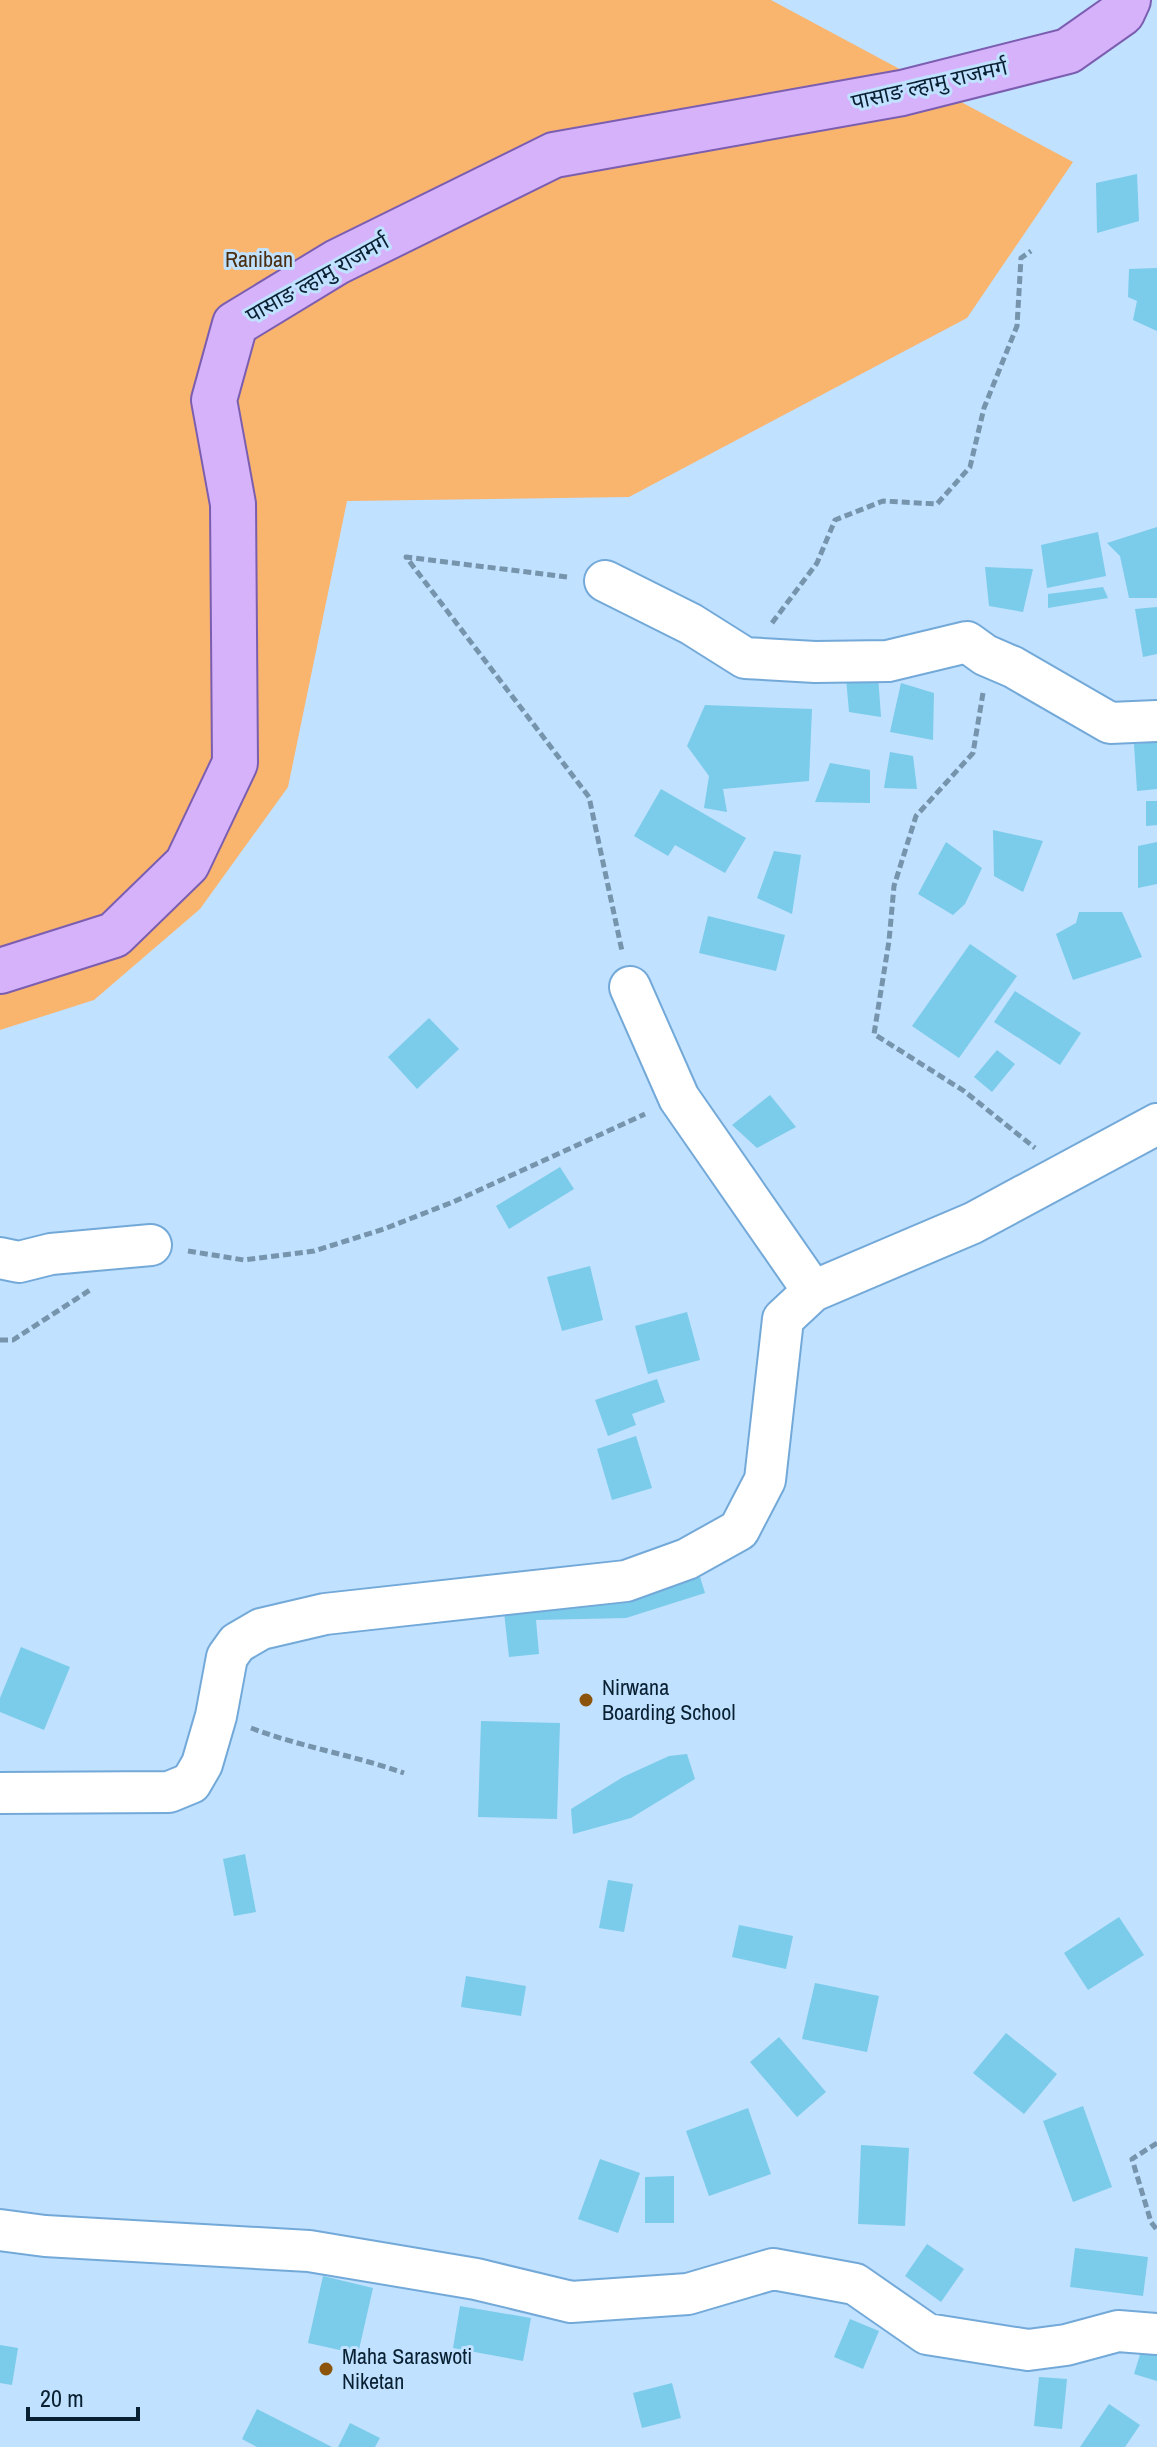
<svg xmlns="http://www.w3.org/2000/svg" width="1157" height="2447" font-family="'Archivo Narrow','Noto Sans Devanagari',sans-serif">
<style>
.green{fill:#f9b46e}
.building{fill:#7bcbea}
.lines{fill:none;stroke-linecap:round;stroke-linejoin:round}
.minor-casing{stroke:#73a9d8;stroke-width:44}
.major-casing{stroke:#7c5eb1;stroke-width:48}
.path{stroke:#7794ad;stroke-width:5;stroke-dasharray:8 4;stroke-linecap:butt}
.minor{stroke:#fff;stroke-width:40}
.major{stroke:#d6b2fa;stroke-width:44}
.poi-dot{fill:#8c540a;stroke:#c0e1ff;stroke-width:3}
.labels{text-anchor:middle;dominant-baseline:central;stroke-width:6;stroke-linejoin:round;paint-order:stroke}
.street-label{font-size:22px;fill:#092032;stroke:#c0e1ff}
.park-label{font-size:22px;fill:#4a2e0f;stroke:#c0e1ff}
.poi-label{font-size:22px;fill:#092032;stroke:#c0e1ff;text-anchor:start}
</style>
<rect width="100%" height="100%" fill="#c0e1ff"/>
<!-- green -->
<path class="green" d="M0,0H771L1073,162L967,318L629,497L347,501L288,787L200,909L94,1000L0,1030Z"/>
<!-- building -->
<path class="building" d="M1137,174L1139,221L1097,233L1096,183Z
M1157,268V331L1133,320L1137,301L1128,297L1129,269Z
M1157,527V598H1129L1120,556L1107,543Z
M1098,532L1106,576L1047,588L1041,545Z
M985,567L1033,569L1023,612L989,606Z
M1103,587L1108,598L1048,608V594Z
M1157,607V654L1143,657L1135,609Z
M878,675L881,717L849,712L846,678Z
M901,683L934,693L933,740L890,732Z
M705,705L812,709L809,781L723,789L727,812L704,808L709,776L687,746Z
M1157,742V789L1137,791L1134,744Z
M890,752L913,756L917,789L884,788Z
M830,763L870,770V803L815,802Z
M661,789L746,838L725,873L675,845L668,856L634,836Z
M1146,801H1157V825L1146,826Z
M993,830L1043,841L1023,892L994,876Z
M946,842L982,868L965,904L953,915L918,894Z
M1157,842V884L1138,888V846Z
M774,851L801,855L792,914L757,898Z
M1079,912H1122L1142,957L1073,980L1056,934L1076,923Z
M708,916L785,935L776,971L699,953Z
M970,944L1017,976L959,1058L912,1026Z
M1015,991L1081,1033L1060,1065L994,1022Z
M429,1018L459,1049L417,1089L388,1057Z
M997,1050L1015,1064L992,1092L974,1077Z
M770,1095L796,1127L757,1148L732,1125Z
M560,1167L574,1189L509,1229L496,1206Z
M590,1266L603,1320L562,1331L547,1277Z
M687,1312L700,1360L648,1374L635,1326Z
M657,1379L665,1402L632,1414L636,1425L608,1436L595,1400Z
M636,1436L652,1488L612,1500L597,1449Z
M696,1564L705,1593L626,1618L536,1620L539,1654L509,1657L504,1612Z
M21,1647L70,1667L44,1730L0,1712V1698Z
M481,1721L560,1723L557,1819L478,1817Z
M687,1754L695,1779L631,1818L573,1834L571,1809L623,1777L669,1756Z
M245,1854L256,1912L234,1916L223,1859Z
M608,1880L633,1884L624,1932L599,1928Z
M1119,1917L1144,1955L1088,1990L1064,1953Z
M739,1925L793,1936L786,1969L732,1957Z
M466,1976L526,1986L521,2016L461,2007Z
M815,1983L879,1996L867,2052L802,2039Z
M1006,2033L1057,2074L1024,2114L973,2073Z
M779,2037L826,2092L797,2117L750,2062Z
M1083,2106L1112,2187L1073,2202L1043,2121Z
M748,2108L771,2174L709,2196L686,2131Z
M861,2145L909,2148L905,2226L858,2224Z
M600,2159L640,2173L618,2233L578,2219Z
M674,2176V2223H645V2177Z
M927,2244L964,2269L941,2302L905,2276Z
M1075,2248L1148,2257L1143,2296L1070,2287Z
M323,2276L373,2288L358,2354L308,2343Z
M460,2306L531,2318L523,2361L453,2348Z
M850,2319L879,2331L863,2369L834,2357Z
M0,2345L18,2348L12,2385L0,2383Z
M1142,2348L1157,2353V2381L1134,2374Z
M1039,2377L1067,2379L1062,2429L1034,2426Z
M672,2383L681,2418L642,2428L633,2393Z
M1109,2404L1140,2425L1125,2447H1080Z
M257,2409L332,2447H257L242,2439Z
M350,2423L380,2438L375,2447H338Z"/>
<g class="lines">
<!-- minor casing -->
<g class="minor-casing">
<path id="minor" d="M605,581L691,624L745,658L815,662L888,661L967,642L985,655L1013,667L1110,723L1157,721
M630,987L679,1098L813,1291
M0,1258L19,1262L51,1254L151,1245
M0,1793L169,1792L191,1783L202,1764L216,1716L227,1657L237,1643L261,1629L325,1614L626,1581L687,1559L739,1530L765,1480L783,1319L813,1291L973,1223L1157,1124
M0,2230L45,2236L309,2251L476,2279L571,2302L688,2294L773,2269L855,2284L927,2334L1028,2350L1066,2345L1118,2331L1157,2334"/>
</g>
<!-- major casing -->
<g class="major-casing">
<path id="major" d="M0,971L114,935L187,864L235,763L233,504L214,400L235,324L337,262L554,155L902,93L1068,51L1122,13L1128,0"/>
</g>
<!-- path -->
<path class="path" d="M567,577L406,557L589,797L622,951
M772,623L817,563L835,520L883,501L937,504L970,467L984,408L1017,326L1021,258L1031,251
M983,693L973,753L916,816L894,886L889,941L874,1034L964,1091L1035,1148
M188,1251L244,1260L314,1251L384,1229L453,1202L645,1114
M0,1340H13L90,1290
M251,1728C301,1747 353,1755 404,1773
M1157,2143L1132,2159L1151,2222L1157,2230"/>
<!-- minor -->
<use href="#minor" class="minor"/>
<!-- major -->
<use href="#major" class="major"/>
</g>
<!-- markers -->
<g class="poi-dot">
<circle cx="586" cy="1700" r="8"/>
<circle cx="326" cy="2369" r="8"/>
</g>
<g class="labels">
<!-- street labels -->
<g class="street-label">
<text transform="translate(929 84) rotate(-13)">पासाङ ल्हामु राजमर्ग</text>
<text transform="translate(317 278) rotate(-29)">पासाङ ल्हामु राजमर्ग</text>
</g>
<!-- park labels -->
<g class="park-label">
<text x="259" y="259">Raniban</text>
</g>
<!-- poi labels -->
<g class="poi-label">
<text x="602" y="1687">Nirwana<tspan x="602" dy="25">Boarding School</tspan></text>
<text x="342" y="2356">Maha Saraswoti<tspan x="342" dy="25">Niketan</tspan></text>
</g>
</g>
<!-- scale -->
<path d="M28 2407v12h110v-12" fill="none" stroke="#092032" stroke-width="4"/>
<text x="40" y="2407" font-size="24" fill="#092032" stroke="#c0e1ff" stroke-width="6" paint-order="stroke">20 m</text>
</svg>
